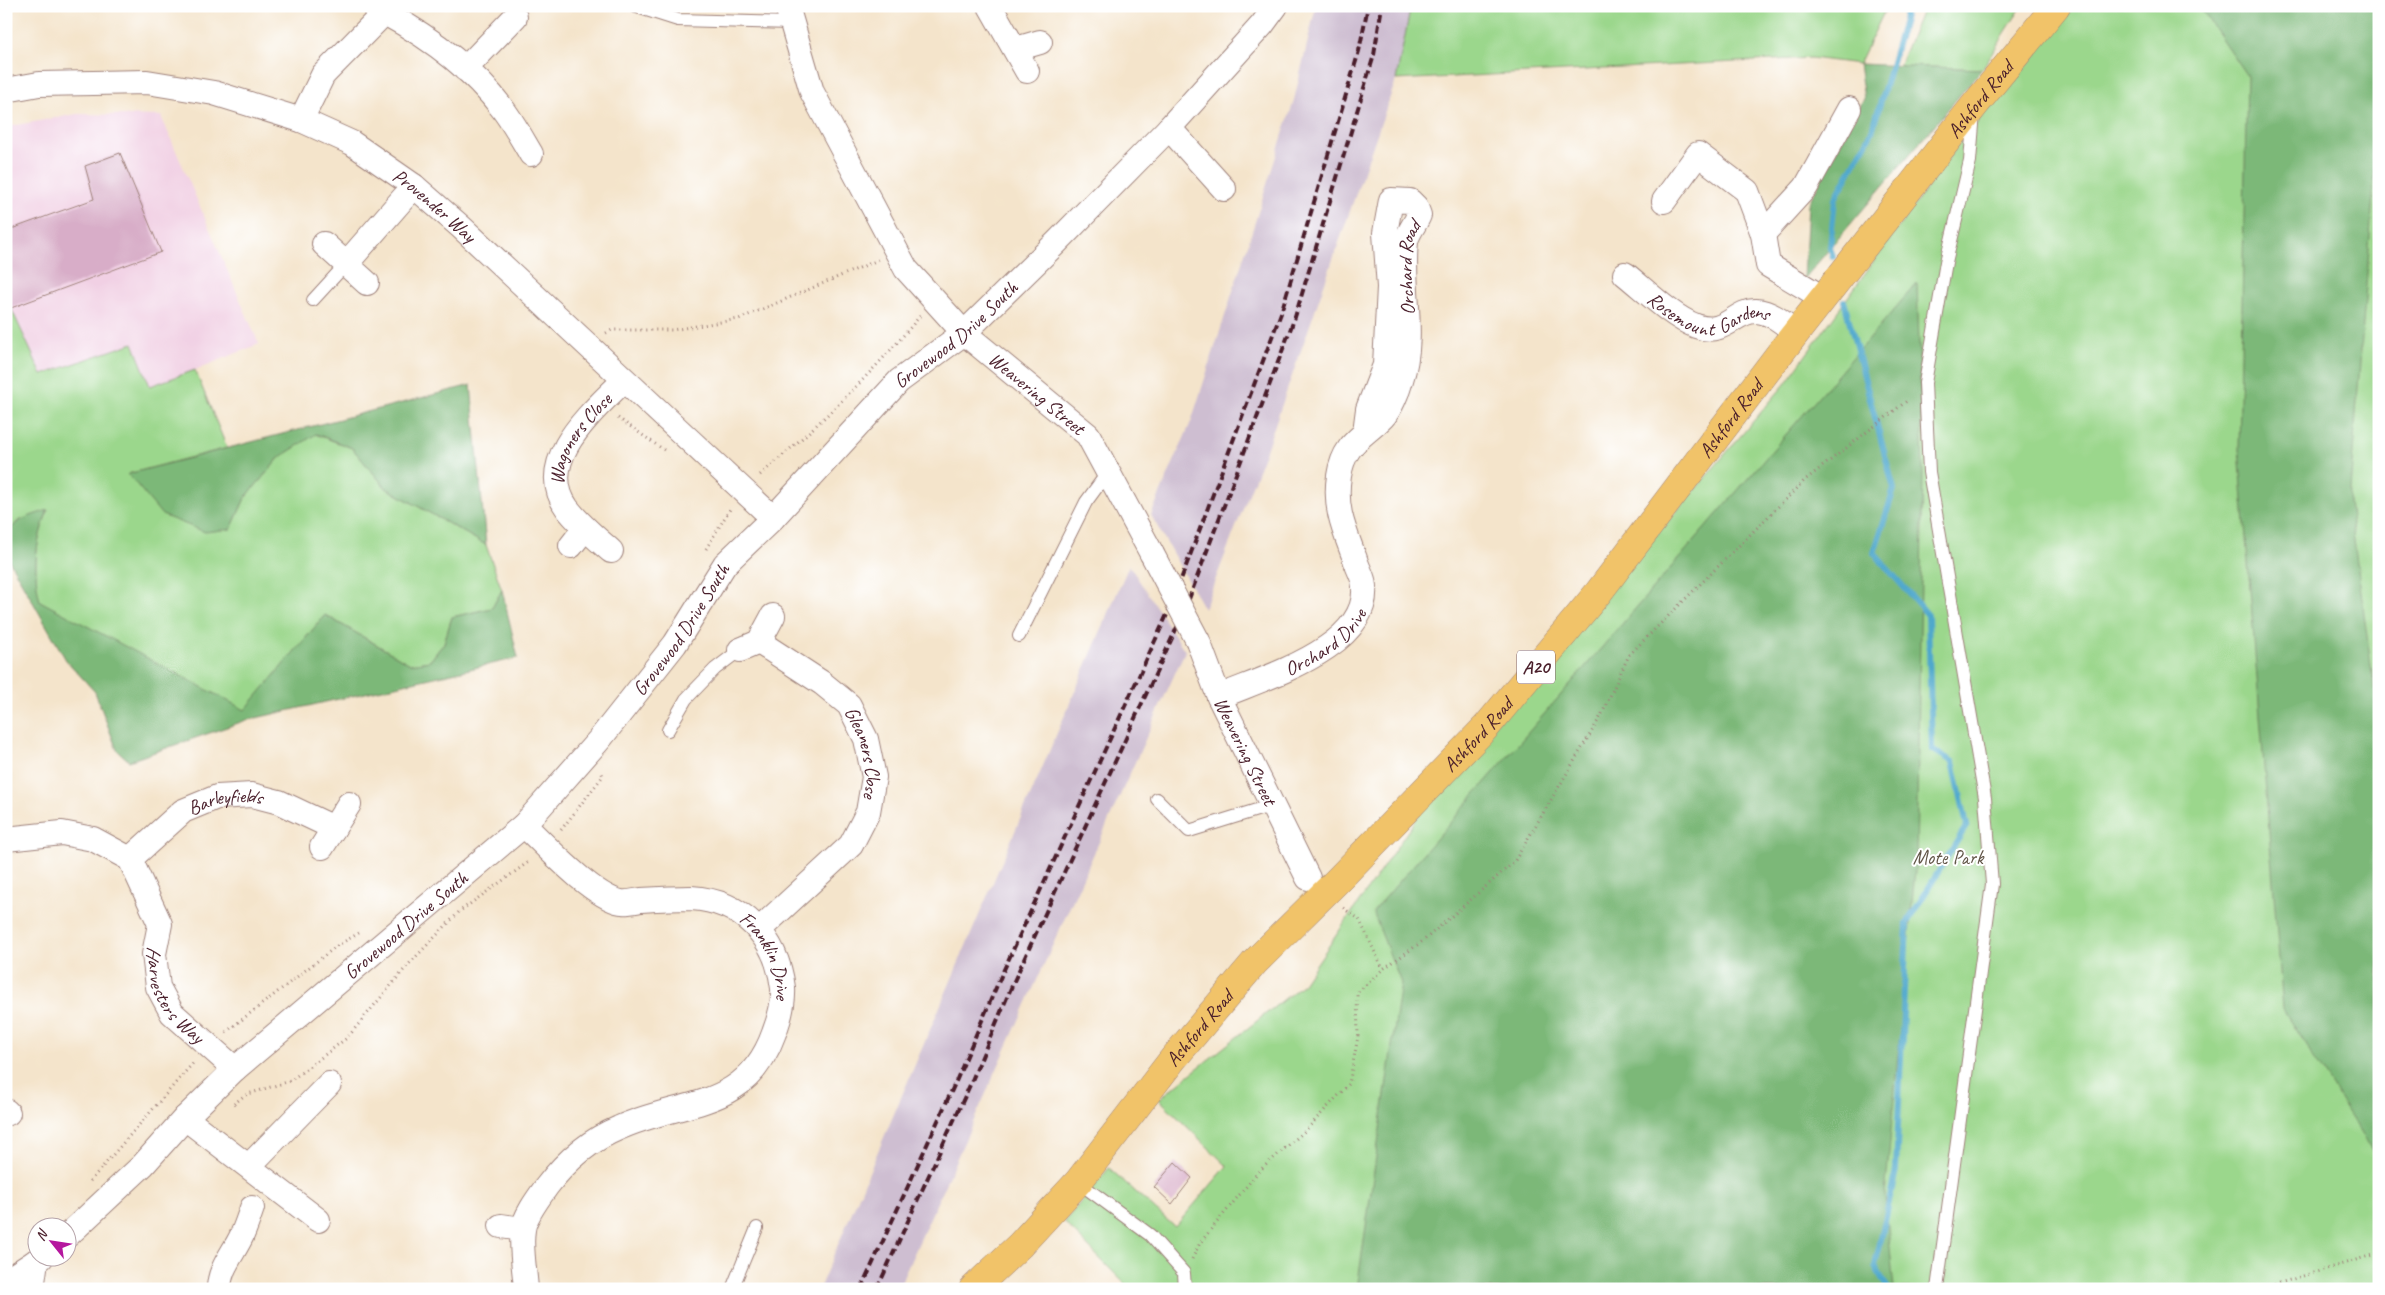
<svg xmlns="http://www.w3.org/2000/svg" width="2385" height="1295" font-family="Caveat,sans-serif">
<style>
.built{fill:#f1d0e4}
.industrial{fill:#cebed1}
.green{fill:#9bd78c;stroke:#727b5c}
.forest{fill:#7cb878;stroke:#636c52}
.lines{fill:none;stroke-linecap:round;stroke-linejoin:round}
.stream{stroke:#4fa8cc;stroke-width:6}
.building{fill:#d8adc8}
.lane-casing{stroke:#9f827b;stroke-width:14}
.street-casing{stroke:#9f827b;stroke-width:26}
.primary-casing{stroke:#9f827b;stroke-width:29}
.path{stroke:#9f827b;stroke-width:3;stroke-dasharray:1 4;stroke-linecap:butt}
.lane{stroke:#fff;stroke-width:12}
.street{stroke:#fff;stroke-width:24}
.primary{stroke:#f1c369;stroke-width:28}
.rail{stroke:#4a1f2b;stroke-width:4;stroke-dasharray:8 4;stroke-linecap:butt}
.street-bridge-casing{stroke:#9f827b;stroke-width:26;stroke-linecap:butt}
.street-bridge{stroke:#fff;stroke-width:24}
.labels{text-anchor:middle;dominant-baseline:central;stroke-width:4;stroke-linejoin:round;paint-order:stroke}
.shield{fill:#fff;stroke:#80626b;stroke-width:1}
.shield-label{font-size:19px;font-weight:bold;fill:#4a1f2b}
.street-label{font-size:20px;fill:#4a1f2b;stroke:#fff}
.park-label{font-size:20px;fill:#625648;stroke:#fff}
</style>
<rect width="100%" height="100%" fill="#fff"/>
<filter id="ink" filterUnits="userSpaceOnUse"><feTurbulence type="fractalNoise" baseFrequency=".02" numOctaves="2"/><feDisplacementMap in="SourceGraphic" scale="10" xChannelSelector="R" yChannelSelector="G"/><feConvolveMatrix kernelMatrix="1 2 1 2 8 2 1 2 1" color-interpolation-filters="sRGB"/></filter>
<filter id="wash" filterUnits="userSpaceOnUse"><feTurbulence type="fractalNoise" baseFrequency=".0096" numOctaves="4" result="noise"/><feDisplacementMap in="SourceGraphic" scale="20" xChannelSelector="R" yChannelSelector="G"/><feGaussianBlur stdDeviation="1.12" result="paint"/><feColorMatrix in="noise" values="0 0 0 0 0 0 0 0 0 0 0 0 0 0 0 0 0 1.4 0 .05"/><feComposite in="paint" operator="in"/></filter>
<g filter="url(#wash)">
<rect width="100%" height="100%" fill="#f4e4cb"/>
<!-- built -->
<path class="built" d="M77,114L161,116L259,344L195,370L227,448L471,385L486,545L502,590L518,658L247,720L129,761L117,750L95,692L66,660L6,555V127Z"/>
<!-- industrial -->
<path class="industrial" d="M1316,6H1411L1396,80L1266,450L1204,609L1151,515L1191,422L1294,100Z
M1129,565L1185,651L898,1289H819Z"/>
<!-- green -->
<path class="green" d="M1411,6H1887L1859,64L1811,58L1396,80Z
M1924,6H2022L1982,69L1899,66Z
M2075,6H2379V1289H1130L1064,1222L1109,1168L1175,1227L1227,1166L1159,1099L1302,985L1425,806L1785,384L1960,142Z
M11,308L42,375L133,343L150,386L195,370L227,448L128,474L231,529L245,498L280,457L315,434L352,448L386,488L486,545L502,590L492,608L452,617L444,643L430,661L410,664L325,615L246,711L39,601C33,569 35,541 48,511L18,521L6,537V310Z"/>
<!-- forest -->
<path class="forest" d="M2199,6H2379V120L2349,503L2379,725V1161L2283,1009L2239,449L2247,76Z
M1859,64L1982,69L1804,279L1808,204L1864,99Z
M1917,283L1923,469L1916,860L1885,1195L1894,1289H1357L1401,983L1373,912Z
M471,385L486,545L386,488L352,448L316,434L280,457L245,498L231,529L205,532L162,515L128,474Z
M48,510C36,540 32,569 40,601L245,710L325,615L410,664L430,661L444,643L452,617L492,608L502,590L518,658L247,720L129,761L117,750L95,692L66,660L6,555C6,521 19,520 48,510Z"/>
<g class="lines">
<!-- stream -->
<path class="stream" d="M1833,257L1830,247L1835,199L1872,132L1908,6
M1844,301L1894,489L1874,553L1928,615L1932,749L1953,762L1967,825L1907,923L1896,1170L1875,1266L1888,1289"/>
</g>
<g id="blocks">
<!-- building -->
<path class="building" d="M120,153L161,252L11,308L6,298V231L94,199L85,166Z
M1175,1162L1192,1178L1172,1204L1154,1187Z"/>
</g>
</g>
<g filter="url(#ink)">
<use href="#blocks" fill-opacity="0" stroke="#9f827b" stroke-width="1"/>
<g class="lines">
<!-- lane casing -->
<g class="lane-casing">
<path id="lane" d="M634,6L678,20L792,23
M313,300L346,264
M1019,636L1086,502L1108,472
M668,730L686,699L715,669L740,650
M1157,799L1189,831L1273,805
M1078,1182L1150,1235L1184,1273L1185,1289
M732,1289L757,1228
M1937,1289L1992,884L1985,798L1929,472L1925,383L1946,262L1970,161L1974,113"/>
</g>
<!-- street casing -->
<g class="street-casing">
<g id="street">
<path id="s1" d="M787,6L812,92L906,269L964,333L1088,435L1152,554"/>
<path d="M990,6L1027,71"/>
<path d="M385,13C429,37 472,68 502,108C513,122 522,139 531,154"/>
<path d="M1016,49L1040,42"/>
<path d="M465,69L515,17"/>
<path id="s2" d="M6,90L39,84L147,82L214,93L301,120L352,143L414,186L461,227L773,518"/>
<path d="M301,120L323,75L391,6"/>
<path d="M1169,128L1224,189"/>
<path d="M1664,201L1698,154L1747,191L1763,234L1768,265L1823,298"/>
<path d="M1763,234L1806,187L1849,109"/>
<path d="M324,244L367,283"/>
<path d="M346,264L414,186"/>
<path id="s3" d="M1625,274C1645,290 1672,317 1696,326C1725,337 1735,310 1756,311C1772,312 1785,324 1796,333"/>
<path d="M571,546L585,528"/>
<path id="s4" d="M611,551C595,537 579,524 567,508C533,460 594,411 624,380"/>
<path id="s5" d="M1198,641L1219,697L1308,878"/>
<path id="s6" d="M759,642L822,683L849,705L866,739L874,777L868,812L851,845L760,929"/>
<path d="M740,650L759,642L773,616"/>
<path id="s7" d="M1219,697C1265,677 1377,646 1363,580C1361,573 1357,566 1355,559C1344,529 1334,508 1339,476C1344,443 1362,438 1383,417C1390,410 1398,391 1401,380C1416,334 1401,288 1406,242C1407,233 1416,223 1419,215L1416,207L1410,201L1391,200L1385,233L1389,287L1385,365L1368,409L1365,432"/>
<path id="s8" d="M524,825C545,845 593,897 621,902C627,903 635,901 641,900C657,899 675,898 691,898C743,901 777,938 783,988C784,1003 779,1020 774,1033C746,1112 682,1099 619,1128C590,1140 566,1161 547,1186C539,1197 524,1217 523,1230C520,1247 525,1272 526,1289"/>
<path id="s9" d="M6,839L62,833L93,839L130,859L160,924L154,954L158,987L172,1013L235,1069"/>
<path d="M322,847L349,804"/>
<path id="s10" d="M130,859L183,811L217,797L252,795L279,802L334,828"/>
<path d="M6,1111L8,1113"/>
<path d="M185,1118L318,1220"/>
<path d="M249,1166L329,1084"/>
<path d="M501,1226L522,1229"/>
<path id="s11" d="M68,1235L143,1165L185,1118L235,1069L524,825L599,740L675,644L725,564L773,518L899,381L964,333L1057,242L1169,128L1262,25L1276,6"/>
<path d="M6,1278L15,1275L41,1258"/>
<path d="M32,1289L36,1261"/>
<path d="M219,1289C219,1268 234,1253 242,1235C246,1226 249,1217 252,1208"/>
</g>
</g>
<!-- primary casing -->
<g class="primary-casing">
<g id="primary">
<path id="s12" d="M973,1289L1020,1245L1078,1182L1173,1059L1255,962L1340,878L1487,726L1598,593L1784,348L1974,106L2056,6"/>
</g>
</g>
<!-- path -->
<path class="path" d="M606,333L612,330H672L739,319L878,260
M618,418L664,450
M760,475C820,424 870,376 920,316
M706,549L730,509
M561,830L603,776L601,771
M1343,908L1359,919L1383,969
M226,1032L338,945L359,933
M234,1104L245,1095L290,1081L347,1038L408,965L460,911L530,861
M90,1181L194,1062
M1192,1259L1200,1243L1259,1171L1306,1130L1349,1084L1358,1037L1357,993L1383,969L1423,941L1514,862L1601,716L1629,655L1805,480L1908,400
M2260,1289L2379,1253"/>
<!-- lane -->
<use href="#lane" class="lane"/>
<!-- street -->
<use href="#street" class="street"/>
<!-- primary -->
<use href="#primary" class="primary"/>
<!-- rail -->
<path class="rail" d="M861,1289L957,1079L1001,976L1171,606L1281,313L1359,51L1368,6
M877,1289L970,1085L1014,981L1184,612L1295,317L1374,55L1382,6"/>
<!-- street-bridge casing -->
<g class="street-bridge-casing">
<path id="street-bridge" d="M1152,554L1198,641"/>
</g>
<!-- street-bridge -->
<use href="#street-bridge" class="street-bridge"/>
</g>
</g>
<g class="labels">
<!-- shield labels -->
<rect class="shield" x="1517" y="650.5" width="38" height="33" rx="4"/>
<g class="shield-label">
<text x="1536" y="667">A20</text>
</g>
<!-- street labels -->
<g class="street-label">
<text stroke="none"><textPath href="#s12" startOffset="1561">Ashford Road</textPath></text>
<text stroke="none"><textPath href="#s2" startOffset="460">Provender Way</textPath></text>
<text stroke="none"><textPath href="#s7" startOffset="539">Orchard Road</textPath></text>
<text stroke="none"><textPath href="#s3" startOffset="100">Rosemount Gardens</textPath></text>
<text stroke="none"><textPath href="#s11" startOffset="1270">Grovewood Drive South</textPath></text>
<text stroke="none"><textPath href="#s1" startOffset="471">Weavering Street</textPath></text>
<text stroke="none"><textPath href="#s12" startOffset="1156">Ashford Road</textPath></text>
<text stroke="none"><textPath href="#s4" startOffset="140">Wagoners Close</textPath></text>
<text stroke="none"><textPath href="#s11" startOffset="865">Grovewood Drive South</textPath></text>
<text stroke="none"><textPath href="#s7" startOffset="121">Orchard Drive</textPath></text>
<text stroke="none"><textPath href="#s12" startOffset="751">Ashford Road</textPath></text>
<text stroke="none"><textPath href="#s5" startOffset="120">Weavering Street</textPath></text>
<text stroke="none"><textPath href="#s6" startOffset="161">Gleaners Close</textPath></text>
<text stroke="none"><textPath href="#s10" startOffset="116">Barleyfields</textPath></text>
<text stroke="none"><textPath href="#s11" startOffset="459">Grovewood Drive South</textPath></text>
<text stroke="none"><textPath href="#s8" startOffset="299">Franklin Drive</textPath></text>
<text stroke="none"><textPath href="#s9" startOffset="280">Harvesters Way</textPath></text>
<text stroke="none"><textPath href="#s12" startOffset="346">Ashford Road</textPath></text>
</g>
<!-- park labels -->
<g class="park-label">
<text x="1948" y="857">Mote Park</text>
</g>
</g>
<!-- margin -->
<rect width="2385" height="1295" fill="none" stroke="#fff" stroke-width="25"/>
<!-- north arrow -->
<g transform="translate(52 1242) rotate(300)"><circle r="24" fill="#ffffff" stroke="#b7a5aa"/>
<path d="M0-4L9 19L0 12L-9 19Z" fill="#b5179e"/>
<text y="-8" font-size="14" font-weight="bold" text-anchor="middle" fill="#4a1f2b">N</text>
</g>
</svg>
